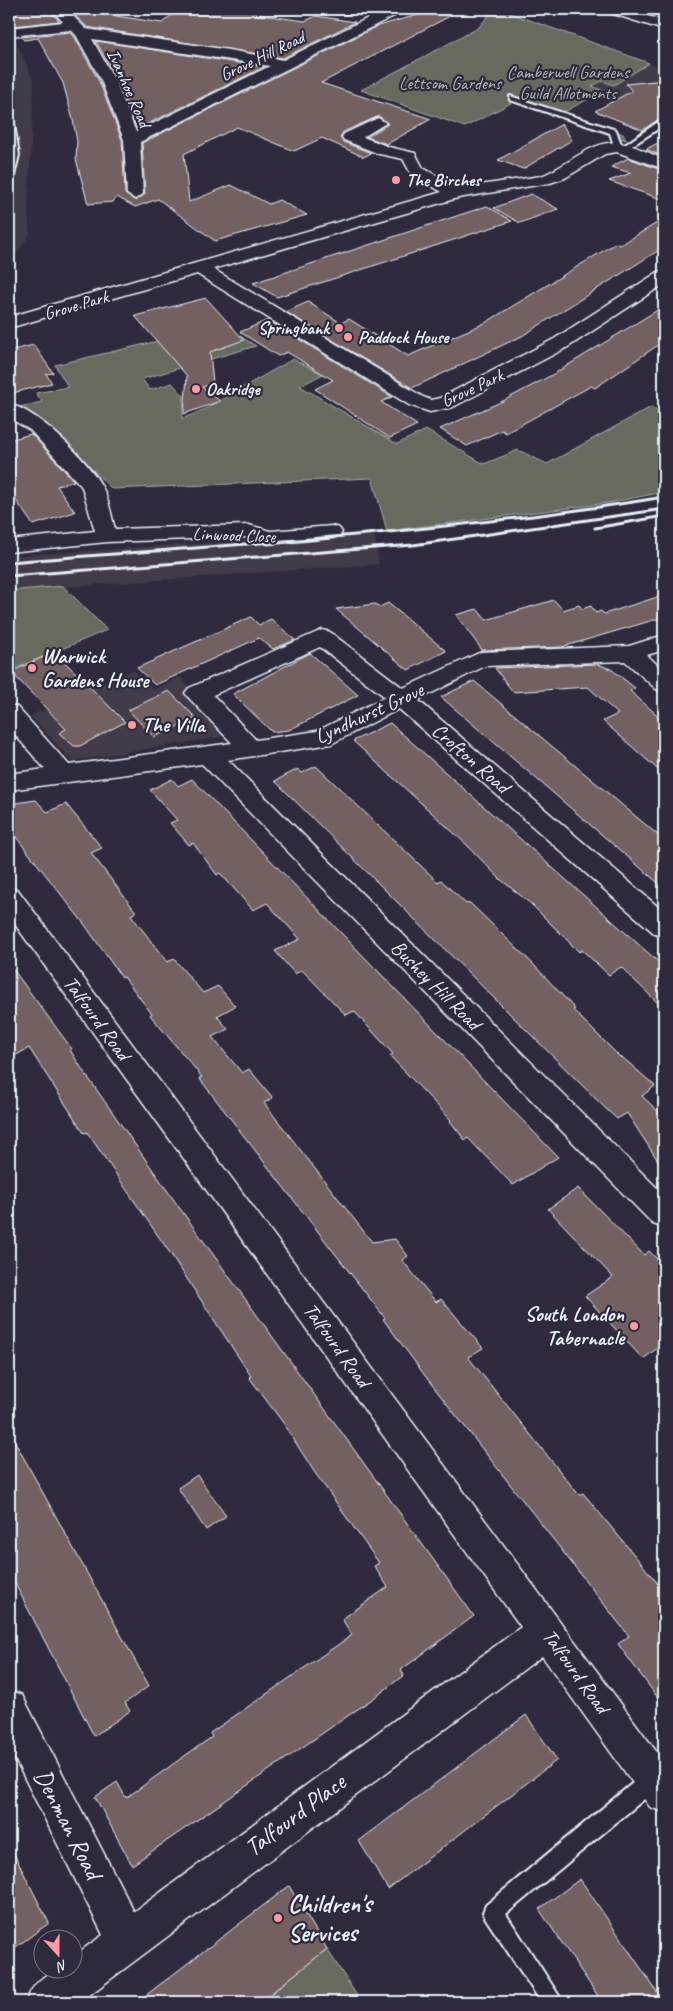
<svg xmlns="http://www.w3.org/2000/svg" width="673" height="2011" font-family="Caveat,sans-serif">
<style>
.built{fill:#433a48}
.green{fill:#676b5e;stroke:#a8aeab}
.building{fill:#736160;stroke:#e8f1f8}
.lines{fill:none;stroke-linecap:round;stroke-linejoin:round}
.lane-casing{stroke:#e8f1f8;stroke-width:4}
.street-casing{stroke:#e8f1f8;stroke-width:3}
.lane{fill:#2f2a3d;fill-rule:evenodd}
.street{fill:#2f2a3d;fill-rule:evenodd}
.rail-far1{stroke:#e8f1f8;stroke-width:2}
.rail{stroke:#e8f1f8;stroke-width:3}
.poi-dot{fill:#ff9aa2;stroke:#2f2a3d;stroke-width:2}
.labels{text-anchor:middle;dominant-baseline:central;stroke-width:4.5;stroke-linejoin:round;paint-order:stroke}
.far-street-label{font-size:18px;fill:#e8f1f8;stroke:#2f2a3d}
.far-park-label{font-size:18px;fill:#aeb5b3;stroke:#2f2a3d}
.far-poi-label{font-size:18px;font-weight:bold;fill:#e8f1f8;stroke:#2f2a3d;text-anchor:start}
.poi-label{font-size:21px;font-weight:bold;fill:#e8f1f8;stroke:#2f2a3d;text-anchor:start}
.street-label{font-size:21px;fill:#e8f1f8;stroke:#2f2a3d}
.near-street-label{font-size:25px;fill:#e8f1f8;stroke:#2f2a3d}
.near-poi-label{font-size:25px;font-weight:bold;fill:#e8f1f8;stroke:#2f2a3d;text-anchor:start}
</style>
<rect width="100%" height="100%" fill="#2f2a3d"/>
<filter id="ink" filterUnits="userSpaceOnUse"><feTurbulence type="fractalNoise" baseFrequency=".02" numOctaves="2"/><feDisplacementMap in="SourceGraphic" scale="10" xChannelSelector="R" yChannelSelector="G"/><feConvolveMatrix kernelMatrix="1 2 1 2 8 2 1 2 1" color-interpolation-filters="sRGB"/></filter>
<g filter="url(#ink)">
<!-- built -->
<path class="built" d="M9,26L34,81L28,212L30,234L9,265Z
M649,63L664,69V115L658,118L592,86L602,81L614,85Z
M374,532L379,564L9,591V556Z
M133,670L154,689L180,677L234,735L72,761L30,716Z"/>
<!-- green -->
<path class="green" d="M494,9H505L510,13L649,63L614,85L602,81L592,86L603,91L564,112L623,134L626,140L513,102L465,127L361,90L478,28Z
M223,326L256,346L142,379L150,390L172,383L184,396L182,419L203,410L293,359L323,374L300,386L397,444L426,430L484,464L518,450L547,464L651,407L664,413V492L608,503L387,531L372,478L112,489L45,424L19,407L42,402L36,393L68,387L55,365Z
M63,586L107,630L9,671V591Z
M327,1949L361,2002H260Z"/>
<!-- building -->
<path class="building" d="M9,9H49L59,21L13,26L9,20Z
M68,9H115L116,16L162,23L179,9H260L254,14L305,21L316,16L355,22L283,58L87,27Z
M439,9H447L450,16L321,83L431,119L387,144L367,137L388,124L379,116L343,132L340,138L343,142L371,153L364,157L322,138L294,151L237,127L184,154L189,202L231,185L269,204L279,200L307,215L215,241L158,199L135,207L117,197L113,202L88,204L76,159L77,141L73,120L63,83L38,38L24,40L21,37L70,32L74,36L99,81L122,140L125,194L136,201L145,194L142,143L378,26Z
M96,41L264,67L137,129L117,79Z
M664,80V118H660L643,130L595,111L632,91L626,84Z
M562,124L572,140L523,169L498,160Z
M664,140V157L646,149Z
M628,158L664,171V200L609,181L631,173L611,167Z
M531,194L558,209L520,223L494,208Z
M487,206L512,221L277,297L253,283Z
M664,219V247L522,336L412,388L286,312L308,302L341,323L349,319L408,356L485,323L616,243L620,245Z
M206,298L244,340L210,352L213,384L202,387L220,401L184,414L187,376L135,316Z
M664,306V341L595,388L591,386L506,433L502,430L467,446L440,429L503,401L552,375Z
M268,320L392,397L381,402L417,425L390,438L315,389L333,380L287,352L278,356L240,332Z
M34,345L53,373L46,374L52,383L9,394V351Z
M31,434L74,481L57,486L75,512L33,525L9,490V440Z
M664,595V617L562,647L482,650L456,615L477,609L486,620L554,600L563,610L579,605L582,609L591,606L596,613L601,611L604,614Z
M388,603L446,651L408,670L336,609L375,604L380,607Z
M251,617L259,625L271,619L295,640L273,649L259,638L155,685L137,668Z
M54,652L76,673L125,722L80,746H74L59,733L66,729L11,672Z
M310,653L358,695L289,730L272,732L233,694Z
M597,664L611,669L635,688L630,691L664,721V775L603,721L618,714L588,687L513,692L495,668Z
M474,681L664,840V888L441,697Z
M169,691L196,718L154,737L128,710Z
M390,723L664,967V1009L621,967L609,975L582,950L579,952L531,904L500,879L466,844L353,741Z
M316,766L438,882L441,880L466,904L470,903L533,964L575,1009L573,1010L621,1058L622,1057L655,1086L642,1096L664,1117V1170L627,1113L617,1119L604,1107L275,781L298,769L302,773Z
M172,779L178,786L192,779L558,1157L513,1185L468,1138L465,1140L450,1121L451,1120L390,1056L393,1054L354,1011L346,1015L302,970L295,974L275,951L300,939L267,903L253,910L220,873L217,875L193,843L189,845L170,823L177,820L150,790Z
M36,800L47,812L66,804L102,848L91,853L136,912L131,915L167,962L174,959L203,993L218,986L235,1006L217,1016L228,1029L212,1037L242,1073L249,1069L273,1098L264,1103L372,1242L395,1239L408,1256L402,1260L436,1302L441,1299L483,1348L468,1357L579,1495L583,1493L664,1591V1706L618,1644L629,1636L429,1381L383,1319L385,1318L199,1078L202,1077L150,1015L152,1014L124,977L122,978L85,925L9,828V804Z
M9,964L72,1049L70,1050L82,1069L176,1203L474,1616L401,1670L404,1675L378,1695L132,1865L95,1797L117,1782L126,1798L176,1762L212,1737L210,1733L352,1635L342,1619L388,1587L374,1566L379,1563L313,1470L284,1424L249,1377L251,1376L172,1256L87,1132L84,1133L29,1048L9,1059Z
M578,1188L644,1255L649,1251L664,1266V1343L643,1359L585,1296L613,1277L548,1209Z
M9,1431L149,1686L125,1703L130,1711L94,1736L9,1572Z
M197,1475L226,1516L206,1530L178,1488Z
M526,1715L557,1760L388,1889L359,1841Z
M9,1844L49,1923L9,1952Z
M580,1879L664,2002H602L539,1909Z
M289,1886L327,1949L260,2002H137Z"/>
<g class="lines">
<!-- lane casing -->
<g class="lane-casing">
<path id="lane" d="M510,96L616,130L622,147L661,120H664V125L624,151L615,149L610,133L510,100Z
M653,1769L660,1772L663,1779L660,1786L506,1914L563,2002H541L486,1919L483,1912L486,1905L646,1772Z"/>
</g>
<!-- street casing -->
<g class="street-casing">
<path id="street" d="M51,9H66L86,29L229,50L283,60L376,14L309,13L302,9H417L415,12L398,14L140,142L143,194L135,199L127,194L124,140L101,80L76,35L71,30L9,36V28L63,22ZM92,39L270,66L136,132L115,80Z
M605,9H625L664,21V30L607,12Z
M378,118L386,123L363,137L389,147L415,153L423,168L459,188L541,176C567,167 592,139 620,143C635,145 650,154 664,159V169L617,152L605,154L565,178L550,183L458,198L213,269L423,397L431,400L440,398L554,339L658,272L664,271V284L568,347L453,407L430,412L409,405L197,274L9,328V317L442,192L411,174L403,159L379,154L344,140L342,137L344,134Z
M9,404C38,411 87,459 101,485C109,498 111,515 115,529L249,525L270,531L332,526L339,528L342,532L339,536L332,538L268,544L247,537L107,542L9,552V540L95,531L82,487L30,430L9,418Z
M322,630L330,632L403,688L481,652L629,646L664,635V650L647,655L664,671V692L656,689L625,661L485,666L418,700L664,912V937L655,934L399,709L331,744L228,760L664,1195V1228L653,1224L202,764L9,790V774L45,769L9,728V705L17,707L69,765L232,743L189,698L185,693L189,688ZM320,647L385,697L317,731L256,740L213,695Z
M9,887L18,890L664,1762V1812L650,1807L542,1656L80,2002H26C33,1981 50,1968 72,1968V1957L103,1935L9,1747V1690L22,1695L134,1912L521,1627L9,916Z"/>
</g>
<!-- lane -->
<use href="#lane" class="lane"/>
<!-- street -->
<use href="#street" class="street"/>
<!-- rail-far1 -->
<path class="rail-far1" d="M9,86L20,155L9,201"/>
<!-- rail -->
<path class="rail" d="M595,528L664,516
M9,562C228,545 447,533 664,497
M9,576L413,545L664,509"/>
</g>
</g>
<!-- markers -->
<g class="poi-dot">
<circle cx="396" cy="180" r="5"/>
<circle cx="339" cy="328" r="5"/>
<circle cx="348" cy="337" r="5"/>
<circle cx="196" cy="389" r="5"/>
<circle cx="32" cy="668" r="5"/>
<circle cx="132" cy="725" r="5"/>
<circle cx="634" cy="1326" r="5"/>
<circle cx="278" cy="1918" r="5"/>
</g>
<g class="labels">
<!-- far-street labels -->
<g class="far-street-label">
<text transform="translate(262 56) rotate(-26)">Grove Hill Road</text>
<text transform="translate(129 88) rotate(66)">Ivanhoe Road</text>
<text transform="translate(76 305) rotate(-16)">Grove Park</text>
<text transform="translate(472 388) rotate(-25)">Grove Park</text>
<text transform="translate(234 535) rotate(2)">Linwood Close</text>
</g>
<!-- far-park labels -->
<g class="far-park-label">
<text x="568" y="72">Camberwell Gardens<tspan x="568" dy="21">Guild Allotments</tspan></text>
<text x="450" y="83">Lettsom Gardens</text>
</g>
<!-- far-poi labels -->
<g class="far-poi-label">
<text x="406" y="180">The Birches</text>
<text x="329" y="328" text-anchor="end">Springbank</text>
<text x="358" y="337">Paddock House</text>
<text x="206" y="389">Oakridge</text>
</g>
<!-- poi labels -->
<g class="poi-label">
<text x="42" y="656">Warwick<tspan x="42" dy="24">Gardens House</tspan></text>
<text x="142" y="725">The Villa</text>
<text x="624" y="1314" text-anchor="end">South London<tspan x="624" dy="24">Tabernacle</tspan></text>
</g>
<!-- street labels -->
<g class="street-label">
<text transform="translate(369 713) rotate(-25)">Lyndhurst Grove</text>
<text transform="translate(471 758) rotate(41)">Crofton Road</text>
<text transform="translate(436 985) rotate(45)">Bushey Hill Road</text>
<text transform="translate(97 1018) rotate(54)">Talfourd Road</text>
<text transform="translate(337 1345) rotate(54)">Talfourd Road</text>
<text transform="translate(576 1671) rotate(54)">Talfourd Road</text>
</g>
<!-- near-street labels -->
<g class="near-street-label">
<text transform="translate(295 1815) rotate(-37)">Talfourd Place</text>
<text transform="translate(68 1824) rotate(63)">Denman Road</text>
</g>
<!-- near-poi labels -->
<g class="near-poi-label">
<text x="288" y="1904">Children's<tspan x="288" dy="29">Services</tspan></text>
</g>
</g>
<!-- margin -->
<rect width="673" height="2011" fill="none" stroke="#2f2a3d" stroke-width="30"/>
<rect x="15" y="15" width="643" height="1981" fill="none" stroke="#e8f1f8" stroke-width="2" filter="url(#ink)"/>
<!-- north arrow -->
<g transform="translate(58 1954) rotate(159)"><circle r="24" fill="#2f2a3d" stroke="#797a88"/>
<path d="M0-4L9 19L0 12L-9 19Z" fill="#ff9aa2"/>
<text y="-8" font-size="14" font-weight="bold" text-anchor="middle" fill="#e8f1f8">N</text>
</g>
</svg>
